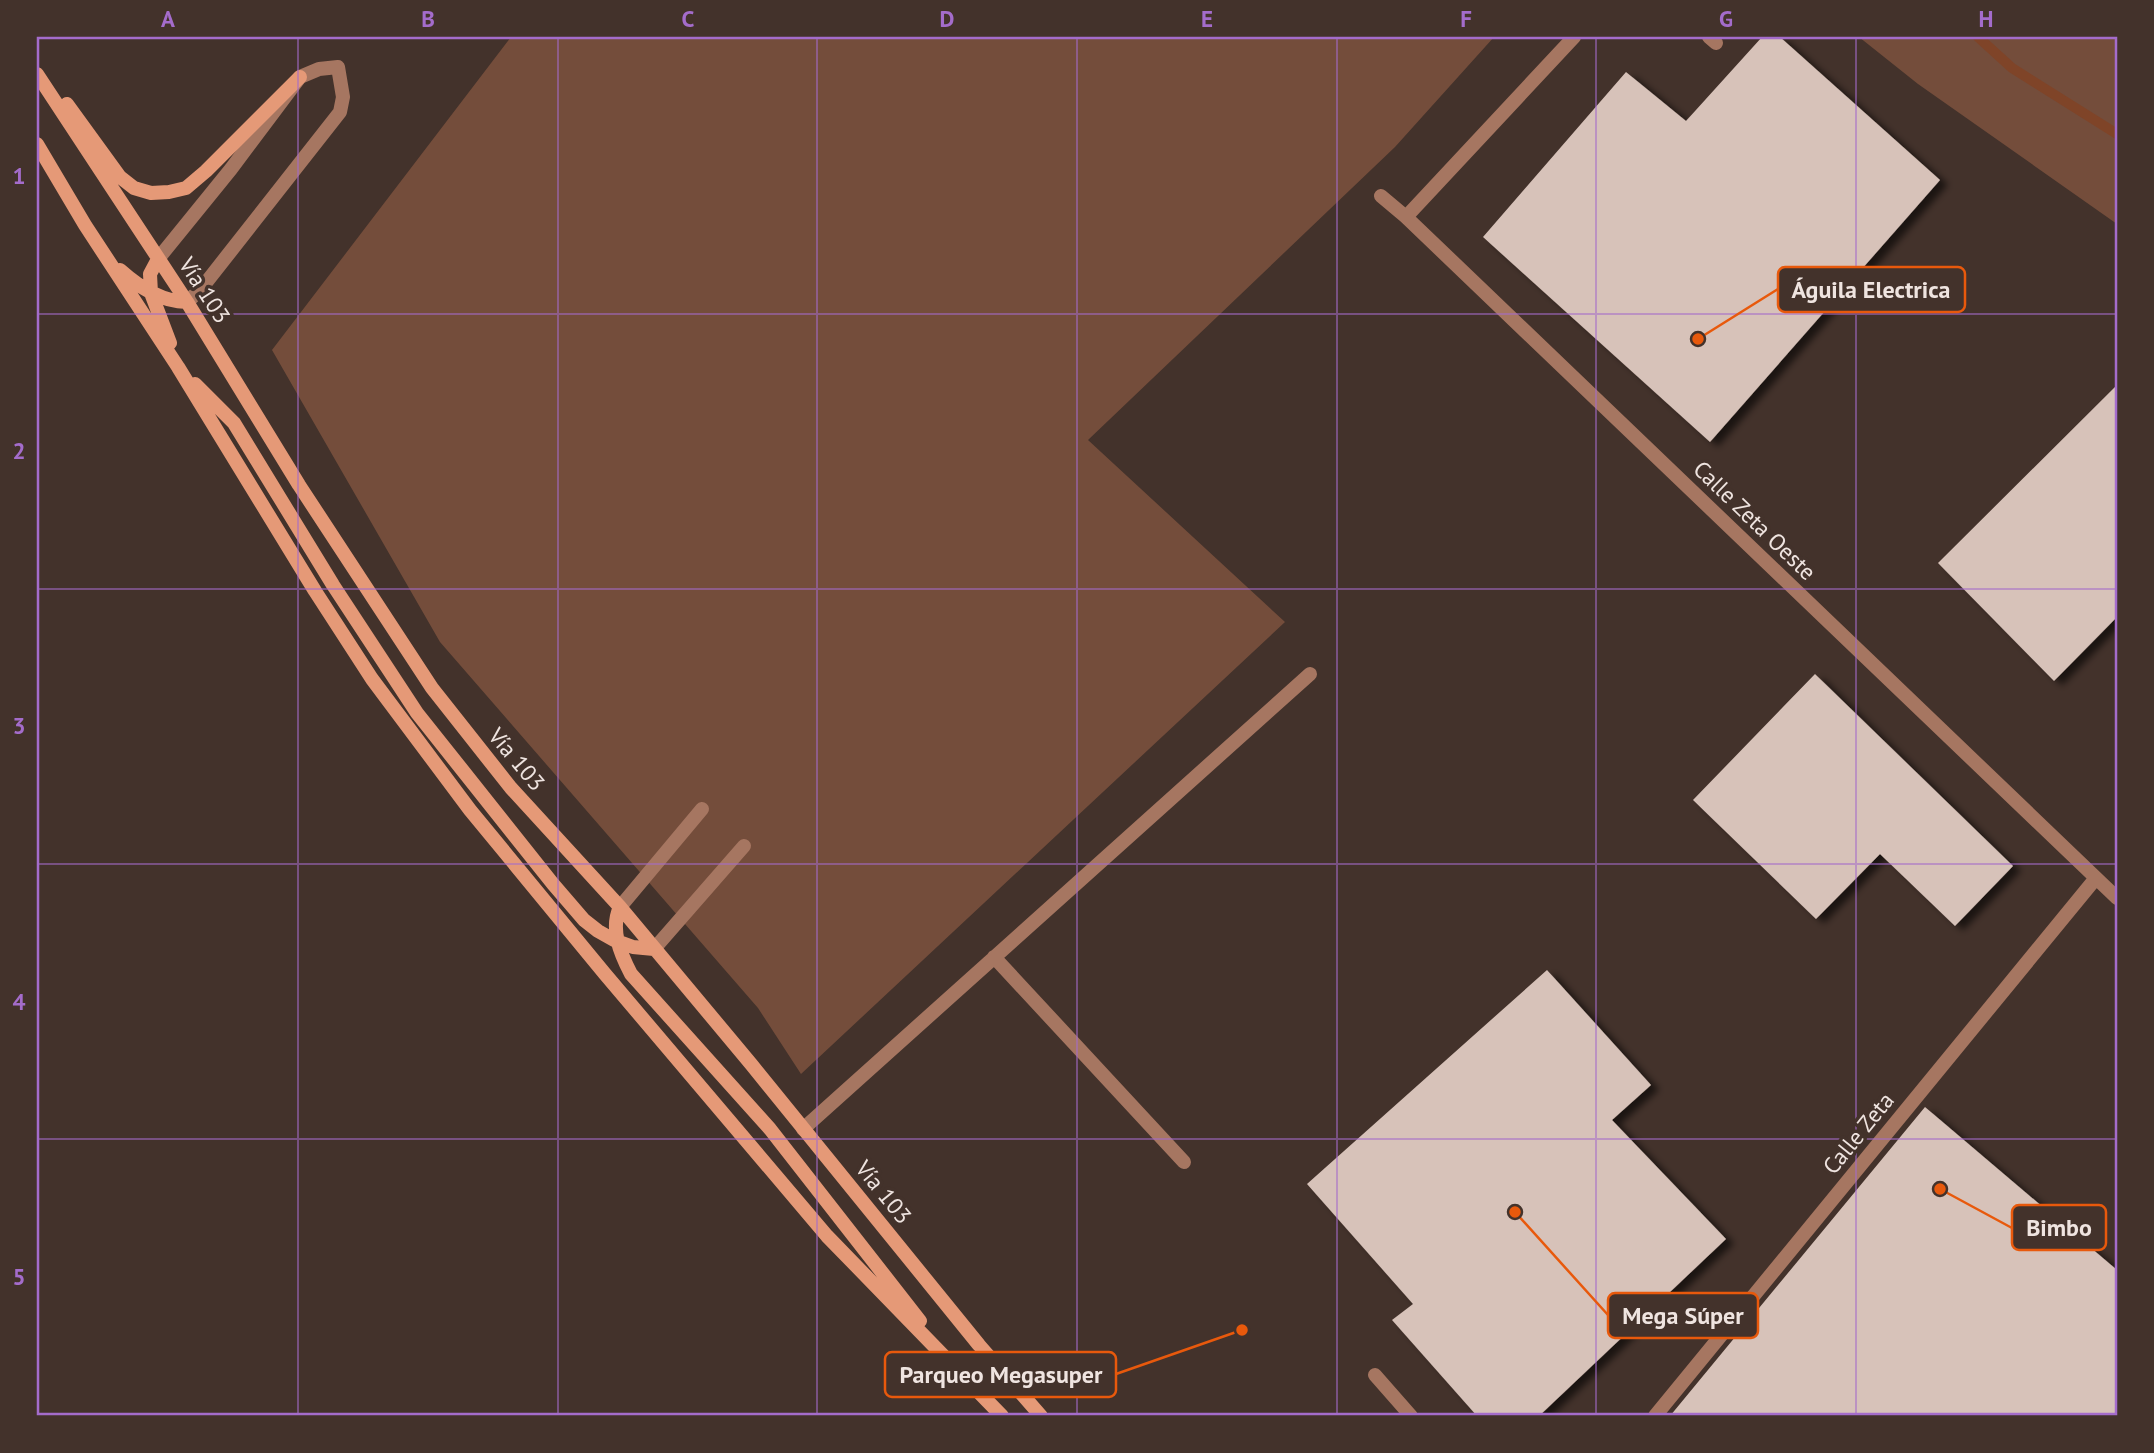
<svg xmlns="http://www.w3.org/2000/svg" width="2154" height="1453" font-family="'PT Sans',sans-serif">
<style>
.green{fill:#744d3b}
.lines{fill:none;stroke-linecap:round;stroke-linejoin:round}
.stream{stroke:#7f4428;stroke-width:10}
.building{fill:#d7c2b9;filter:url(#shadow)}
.service{stroke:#a67661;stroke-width:14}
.minor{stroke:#a67661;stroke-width:14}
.secondary{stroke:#e59977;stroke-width:14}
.grid{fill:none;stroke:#a46ccb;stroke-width:2;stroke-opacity:0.55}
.labels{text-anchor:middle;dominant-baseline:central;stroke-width:7;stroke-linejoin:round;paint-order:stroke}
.street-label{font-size:23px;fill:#efe4e0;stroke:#43322b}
.leader{fill:none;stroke:#e8590c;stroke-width:2.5}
.callout-dot{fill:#e8590c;stroke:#43322b;stroke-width:2.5}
.callout{fill:#43322b;stroke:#e8590c;stroke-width:2.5}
.callout-label{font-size:24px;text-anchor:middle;font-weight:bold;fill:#efe4e0}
.neatline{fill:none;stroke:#a46ccb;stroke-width:2.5}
.grid-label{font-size:23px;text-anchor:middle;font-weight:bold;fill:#a46ccb}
</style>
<defs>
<filter id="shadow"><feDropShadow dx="8" dy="4.5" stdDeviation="3.5" flood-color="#0009"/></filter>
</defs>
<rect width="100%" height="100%" fill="#43322b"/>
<!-- green -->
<path class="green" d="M511,37H1494L1395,147L1088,440L1285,622L801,1074L758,1008L440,642L272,350Z
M1859,37H2117V224L1918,84Z"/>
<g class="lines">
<!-- stream -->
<path class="stream" d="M1978,37L2012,68L2117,134"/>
</g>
<!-- building -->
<path class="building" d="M1762,37H1780L1940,180L1710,442L1483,237L1626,72L1686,121Z
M2117,385V617L2054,681L1938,563Z
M1815,674L2013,866L1955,926L1880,854L1816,919L1693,800Z
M1547,970L1651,1085L1612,1120L1726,1239L1539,1416H1477L1392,1320L1413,1304L1307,1184Z
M1925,1107L2117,1270V1416H1670Z"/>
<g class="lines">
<!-- service -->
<path class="service" d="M1709,37L1716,43
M1381,196L1406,217L2117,898
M1406,217L1574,37
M158,259L231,169L300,77L319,69L338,67L343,97L340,112L201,289L187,302
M994,957L1184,1162
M803,1129L1310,674
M1375,1375L1411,1416
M1655,1416L2096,878"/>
<!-- minor -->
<path class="minor" d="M620,907L702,809
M654,949L744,846"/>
<!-- secondary -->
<path class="secondary" d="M37,74L187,302L299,485L432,688L511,788L620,907L751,1064L979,1345L1041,1416
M67,104L120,177L134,188L151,193L169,192L186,188L206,171L300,77
M37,144L85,225L178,367L315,591L372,679L470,810L605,974L827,1236L1002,1416
M158,259L150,274L151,293L170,343
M120,270C139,287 161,302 187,302
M195,384L234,423L333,585L417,713L553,884L584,920L598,931L614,940L633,947L654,949
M620,907C610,929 620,953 631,974L770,1129L920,1321"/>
</g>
<!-- grid -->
<path class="grid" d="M298,37V1416M558,37V1416M817,37V1416M1077,37V1416M1337,37V1416M1596,37V1416M1856,37V1416M37,314H2117M37,589H2117M37,864H2117M37,1139H2117"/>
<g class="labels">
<!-- street labels -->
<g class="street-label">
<text transform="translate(205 290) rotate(57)">Vía 103</text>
<text transform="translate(1755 520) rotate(44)">Calle Zeta Oeste</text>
<text transform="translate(517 759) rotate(50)">Vía 103</text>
<text transform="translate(1858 1133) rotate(-51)">Calle Zeta</text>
<text transform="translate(884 1192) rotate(51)">Vía 103</text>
</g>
</g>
<!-- callouts -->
<path class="leader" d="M1698 339L1778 289M1940 1189L2012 1228M1515 1212L1608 1315M1242 1330L1116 1374"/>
<g class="callout-dot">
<circle cx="1698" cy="339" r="7"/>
<circle cx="1940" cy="1189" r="7"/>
<circle cx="1515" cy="1212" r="7"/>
<circle cx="1242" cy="1330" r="7"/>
</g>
<g class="callout">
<rect x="1778" y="267" width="187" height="45" rx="7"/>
<rect x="2012" y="1205" width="94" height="45" rx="7"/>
<rect x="1608" y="1293" width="150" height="45" rx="7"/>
<rect x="885" y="1352" width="231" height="45" rx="7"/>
</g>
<g class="callout-label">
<text x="1871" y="298">Águila Electrica</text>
<text x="2059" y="1236">Bimbo</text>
<text x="1683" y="1324">Mega Súper</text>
<text x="1001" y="1383">Parqueo Megasuper</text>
</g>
<!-- border -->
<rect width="2154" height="1453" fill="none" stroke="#43322b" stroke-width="77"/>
<rect x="38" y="38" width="2078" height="1376" class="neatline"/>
<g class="grid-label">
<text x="168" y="27">A</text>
<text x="428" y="27">B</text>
<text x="688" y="27">C</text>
<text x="947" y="27">D</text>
<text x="1207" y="27">E</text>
<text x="1466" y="27">F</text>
<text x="1726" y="27">G</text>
<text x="1986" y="27">H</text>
<text x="19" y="184">1</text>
<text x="19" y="459">2</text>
<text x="19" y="734">3</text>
<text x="19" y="1010">4</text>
<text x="19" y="1285">5</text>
</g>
</svg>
